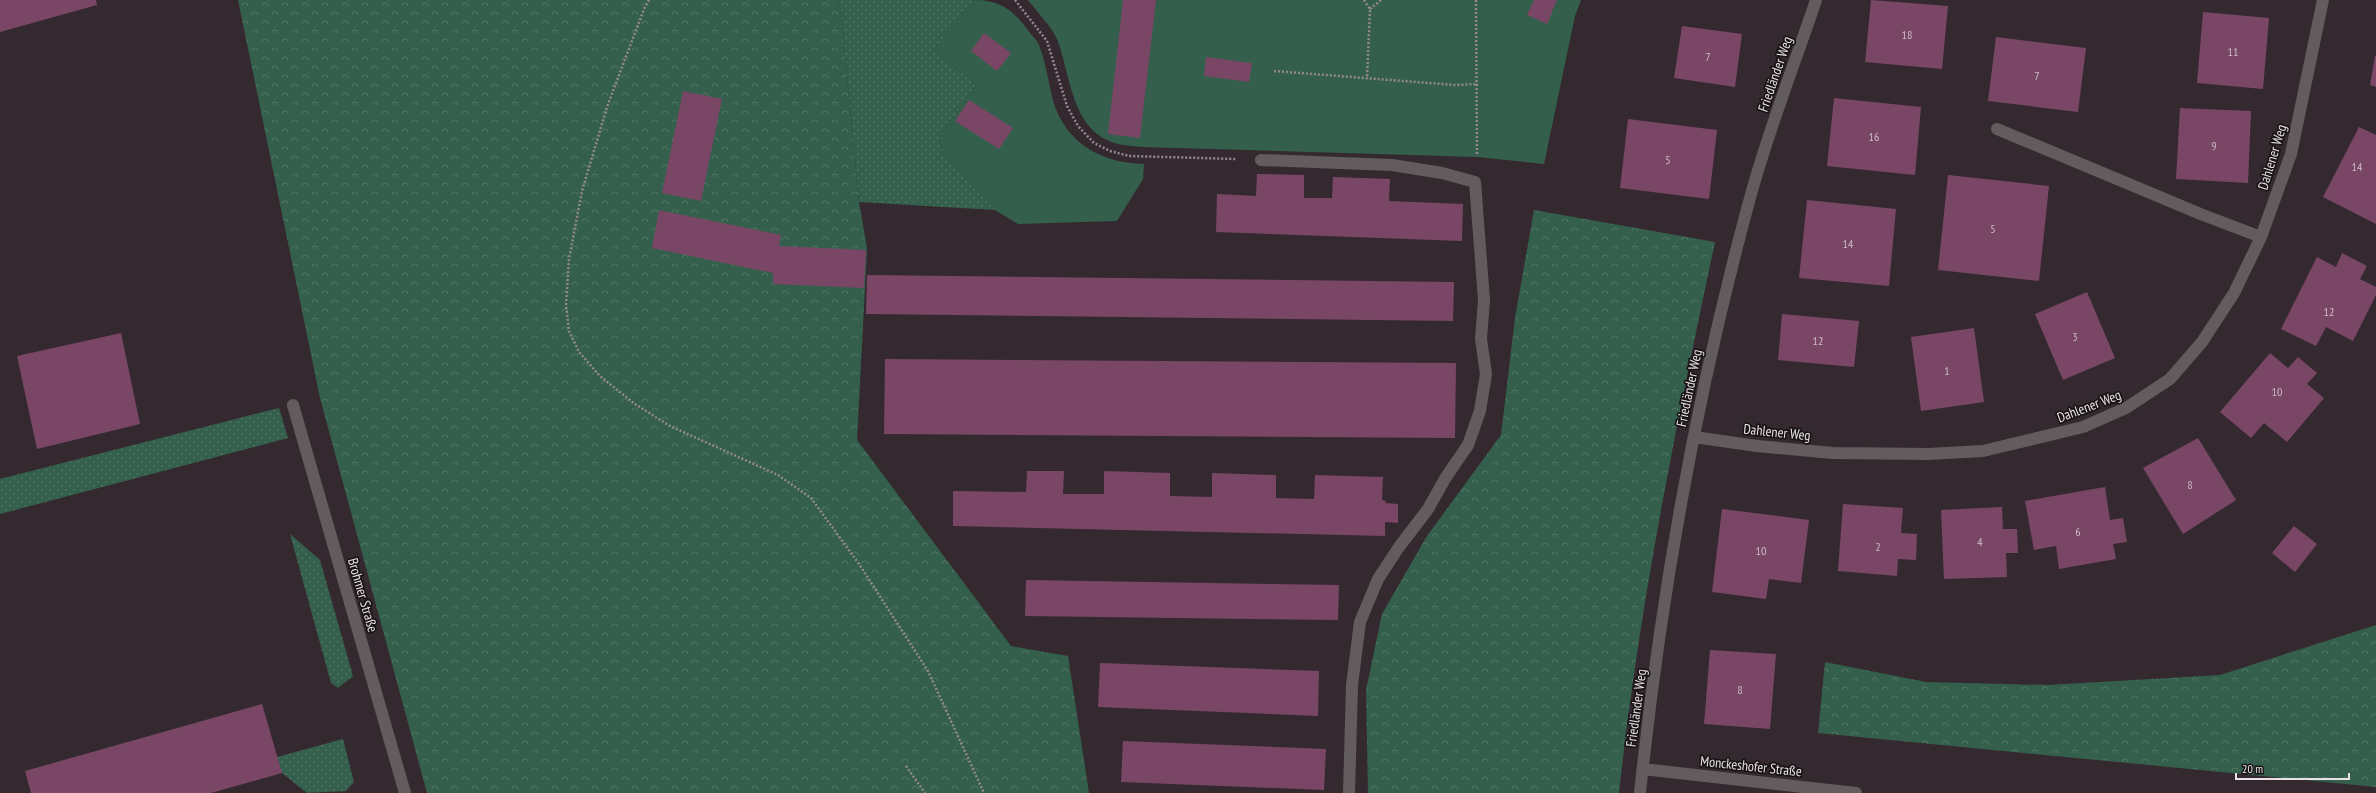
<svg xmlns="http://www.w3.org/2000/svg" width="2376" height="793" font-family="'PT Sans Narrow',sans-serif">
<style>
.grass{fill:url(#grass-dots)}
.forest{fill:url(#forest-crowns)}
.garden{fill:#345f4c}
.building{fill:#794765}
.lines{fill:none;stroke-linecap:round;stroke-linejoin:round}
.path{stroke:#93898e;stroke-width:2.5;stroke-dasharray:2 2;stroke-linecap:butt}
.minor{stroke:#625c5f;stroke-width:12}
.labels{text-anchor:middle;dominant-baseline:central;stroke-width:3.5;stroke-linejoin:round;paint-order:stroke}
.number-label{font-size:12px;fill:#cdbac5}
.street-label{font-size:14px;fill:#e9e1e5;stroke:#191417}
</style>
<defs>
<pattern id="grass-dots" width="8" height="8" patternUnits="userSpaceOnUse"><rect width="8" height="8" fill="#345f4c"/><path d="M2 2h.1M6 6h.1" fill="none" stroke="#517666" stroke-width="1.8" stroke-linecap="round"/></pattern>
<pattern id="forest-crowns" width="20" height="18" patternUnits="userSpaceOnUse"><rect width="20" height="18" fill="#345f4c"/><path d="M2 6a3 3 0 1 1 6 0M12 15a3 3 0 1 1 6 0" fill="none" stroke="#517666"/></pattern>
</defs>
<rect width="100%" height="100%" fill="#352930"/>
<!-- grass -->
<path class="grass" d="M837,0H975L934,49L976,85L939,138L943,154L995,210L859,202L841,11Z
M279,408L288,438L0,514V479Z
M290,534L320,560L353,676L338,688L331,683Z
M343,739L354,782L346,791L307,793L282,773L277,757Z"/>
<!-- forest -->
<path class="forest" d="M238,0H837L841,11L859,202L867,248L857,440L1011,646L1068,656L1089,793H427L320,398Z
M1534,210L1715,242C1676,425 1639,607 1619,793H1368L1366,690L1382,614L1427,536L1501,435L1515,318Z
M2376,625V787L1818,733L1825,662L1926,682L2048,685L2220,675Z"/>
<!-- garden -->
<path class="garden" d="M975,0C1002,0 1015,12 1030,33C1033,37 1039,42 1040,48C1047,67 1049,88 1055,107C1070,146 1104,163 1144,164L1143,179L1117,221L1018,224L995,210L943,154L939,138L976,85L934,49Z
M1028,0H1581L1575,16L1544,164L1477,157L1143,147C1134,146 1124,146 1115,143C1071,130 1071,75 1057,39C1051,26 1037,12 1028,0Z"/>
<!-- building -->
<path class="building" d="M0,0H96L97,5L0,32Z
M1123,0H1156L1140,138L1108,134Z
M1534,0H1557L1547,24L1527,15Z
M1871,0L1948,6L1942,69L1865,62Z
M2203,12L2269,18L2263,89L2197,83Z
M1682,26L1742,34L1735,87L1674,78Z
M984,33L1011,53L997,71L971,51Z
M1996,37L2086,48L2078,112L1988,101Z
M2375,56H2376V87L2370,85Z
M1206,57L1252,63L1249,82L1204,76Z
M683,91L722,99L701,201L662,193Z
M1834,98L1921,107L1915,175L1827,166Z
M969,100L1013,128L999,149L955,121Z
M2180,108L2251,111L2248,183L2176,179Z
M1628,119L1717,130L1709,199L1620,188Z
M2359,127L2376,135V224L2323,197Z
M1257,174L1304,175V198H1332L1333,177L1390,179L1389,201L1463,204L1462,241L1216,232L1217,194L1256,196Z
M1948,175L2049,186L2039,281L1938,270Z
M1807,200L1896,209L1889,286L1799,278Z
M659,210L781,235L779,246L866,250L864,288L773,284V273L652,248Z
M2342,253L2367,266L2360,279L2376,287V295L2353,341L2326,327L2316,346L2281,329L2317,257L2336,267Z
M867,275L1454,282L1453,321L866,314Z
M2087,292L2115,358L2063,380L2035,314Z
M1782,314L1859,321L1854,367L1778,360Z
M1974,328L1984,402L1921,411L1911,337Z
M121,333L140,424L37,449L17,356Z
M2270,353L2288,368L2298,357L2317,373L2307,384L2324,398L2287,442L2264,423L2251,438L2220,412Z
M885,359L1456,363L1455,438L884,434Z
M2198,438L2236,500L2183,534L2143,468Z
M1027,471H1064L1063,494H1104V471L1170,473V496L1212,497V473L1276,475V498L1314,499L1315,475L1383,477L1382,500L1386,501L1385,503L1398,504V523L1385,522V536L953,526V491L1026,492Z
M2105,487L2110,520L2123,518L2127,542L2113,544L2116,559L2059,569L2056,546L2034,550L2025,501Z
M1843,504L1903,508L1901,533L1917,534L1916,560L1898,559L1897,576L1838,571Z
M2002,507L2003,529H2017L2018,553H2006L2007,577L1944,579L1941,510Z
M1722,509L1809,520L1801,583L1769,579L1766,599L1712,592Z
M2294,526L2317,544L2295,572L2272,553Z
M1026,580L1339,585L1338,620L1025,616Z
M1710,650L1776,654L1770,729L1704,724Z
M1100,663L1319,671L1318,716L1098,707Z
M262,704L282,773L211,793H31L25,771Z
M1123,741L1326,749L1324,790L1121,782Z"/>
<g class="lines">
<!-- path -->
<path class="path" d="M649,0L644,9L607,107L582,191L569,259L566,305L569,331L579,352L600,376L635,404L670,426L778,475L811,498L859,564L928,671L984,793
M1015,0L1047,41L1067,106L1078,126L1094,143L1110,151L1129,156L1236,159
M1364,0L1370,9L1367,78
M1476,0L1477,156
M1370,9L1381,0
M1274,71L1455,85L1478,84
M906,766L925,793"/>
<!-- minor -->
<path class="minor" d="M1997,129L2203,215L2261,237
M1261,160L1392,165L1442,173L1475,182L1484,300L1481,339L1486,374L1480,411L1468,445L1446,477L1428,509L1399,547L1378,579L1360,622L1352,685L1349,793
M293,405L405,793
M1694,437L1757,446L1833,453L1928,454L1983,451L2083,427L2126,408L2170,379L2202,342L2234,293L2261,237L2291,154L2323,0
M1643,769L1856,793
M1640,793C1661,593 1697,392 1750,198C1768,131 1794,66 1816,0"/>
</g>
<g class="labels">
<!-- number labels -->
<g class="number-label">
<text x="1907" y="34">18</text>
<text x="2233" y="51">11</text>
<text x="1708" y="56">7</text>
<text x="2037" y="75">7</text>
<text x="1874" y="136">16</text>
<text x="2214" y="145">9</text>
<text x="1668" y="159">5</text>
<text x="2357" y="166">14</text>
<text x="1993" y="228">5</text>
<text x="1848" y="243">14</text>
<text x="2329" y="311">12</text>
<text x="2075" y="336">3</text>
<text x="1818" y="340">12</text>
<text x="1947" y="370">1</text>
<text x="2277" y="391">10</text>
<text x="2190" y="484">8</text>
<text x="2078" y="531">6</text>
<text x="1980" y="541">4</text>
<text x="1878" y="546">2</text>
<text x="1761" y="550">10</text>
<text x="1740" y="689">8</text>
</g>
<!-- street labels -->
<g class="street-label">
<text transform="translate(1775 74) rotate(-71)">Friedländer Weg</text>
<text transform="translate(2272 157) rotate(-73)">Dahlener Weg</text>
<text transform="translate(1689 388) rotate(-78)">Friedländer Weg</text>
<text transform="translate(2089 406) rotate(-21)">Dahlener Weg</text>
<text transform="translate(1777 432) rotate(6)">Dahlener Weg</text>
<text transform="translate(363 595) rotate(74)">Brohmer Straße</text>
<text transform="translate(1636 708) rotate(-82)">Friedländer Weg</text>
<text transform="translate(1751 766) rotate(6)">Monckeshofer Straße</text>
</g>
</g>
<!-- scale -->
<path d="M2236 773v6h113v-6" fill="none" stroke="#e9e1e5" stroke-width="2"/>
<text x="2242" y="773" font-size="12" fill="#e9e1e5" stroke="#191417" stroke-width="3" paint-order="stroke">20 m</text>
</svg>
